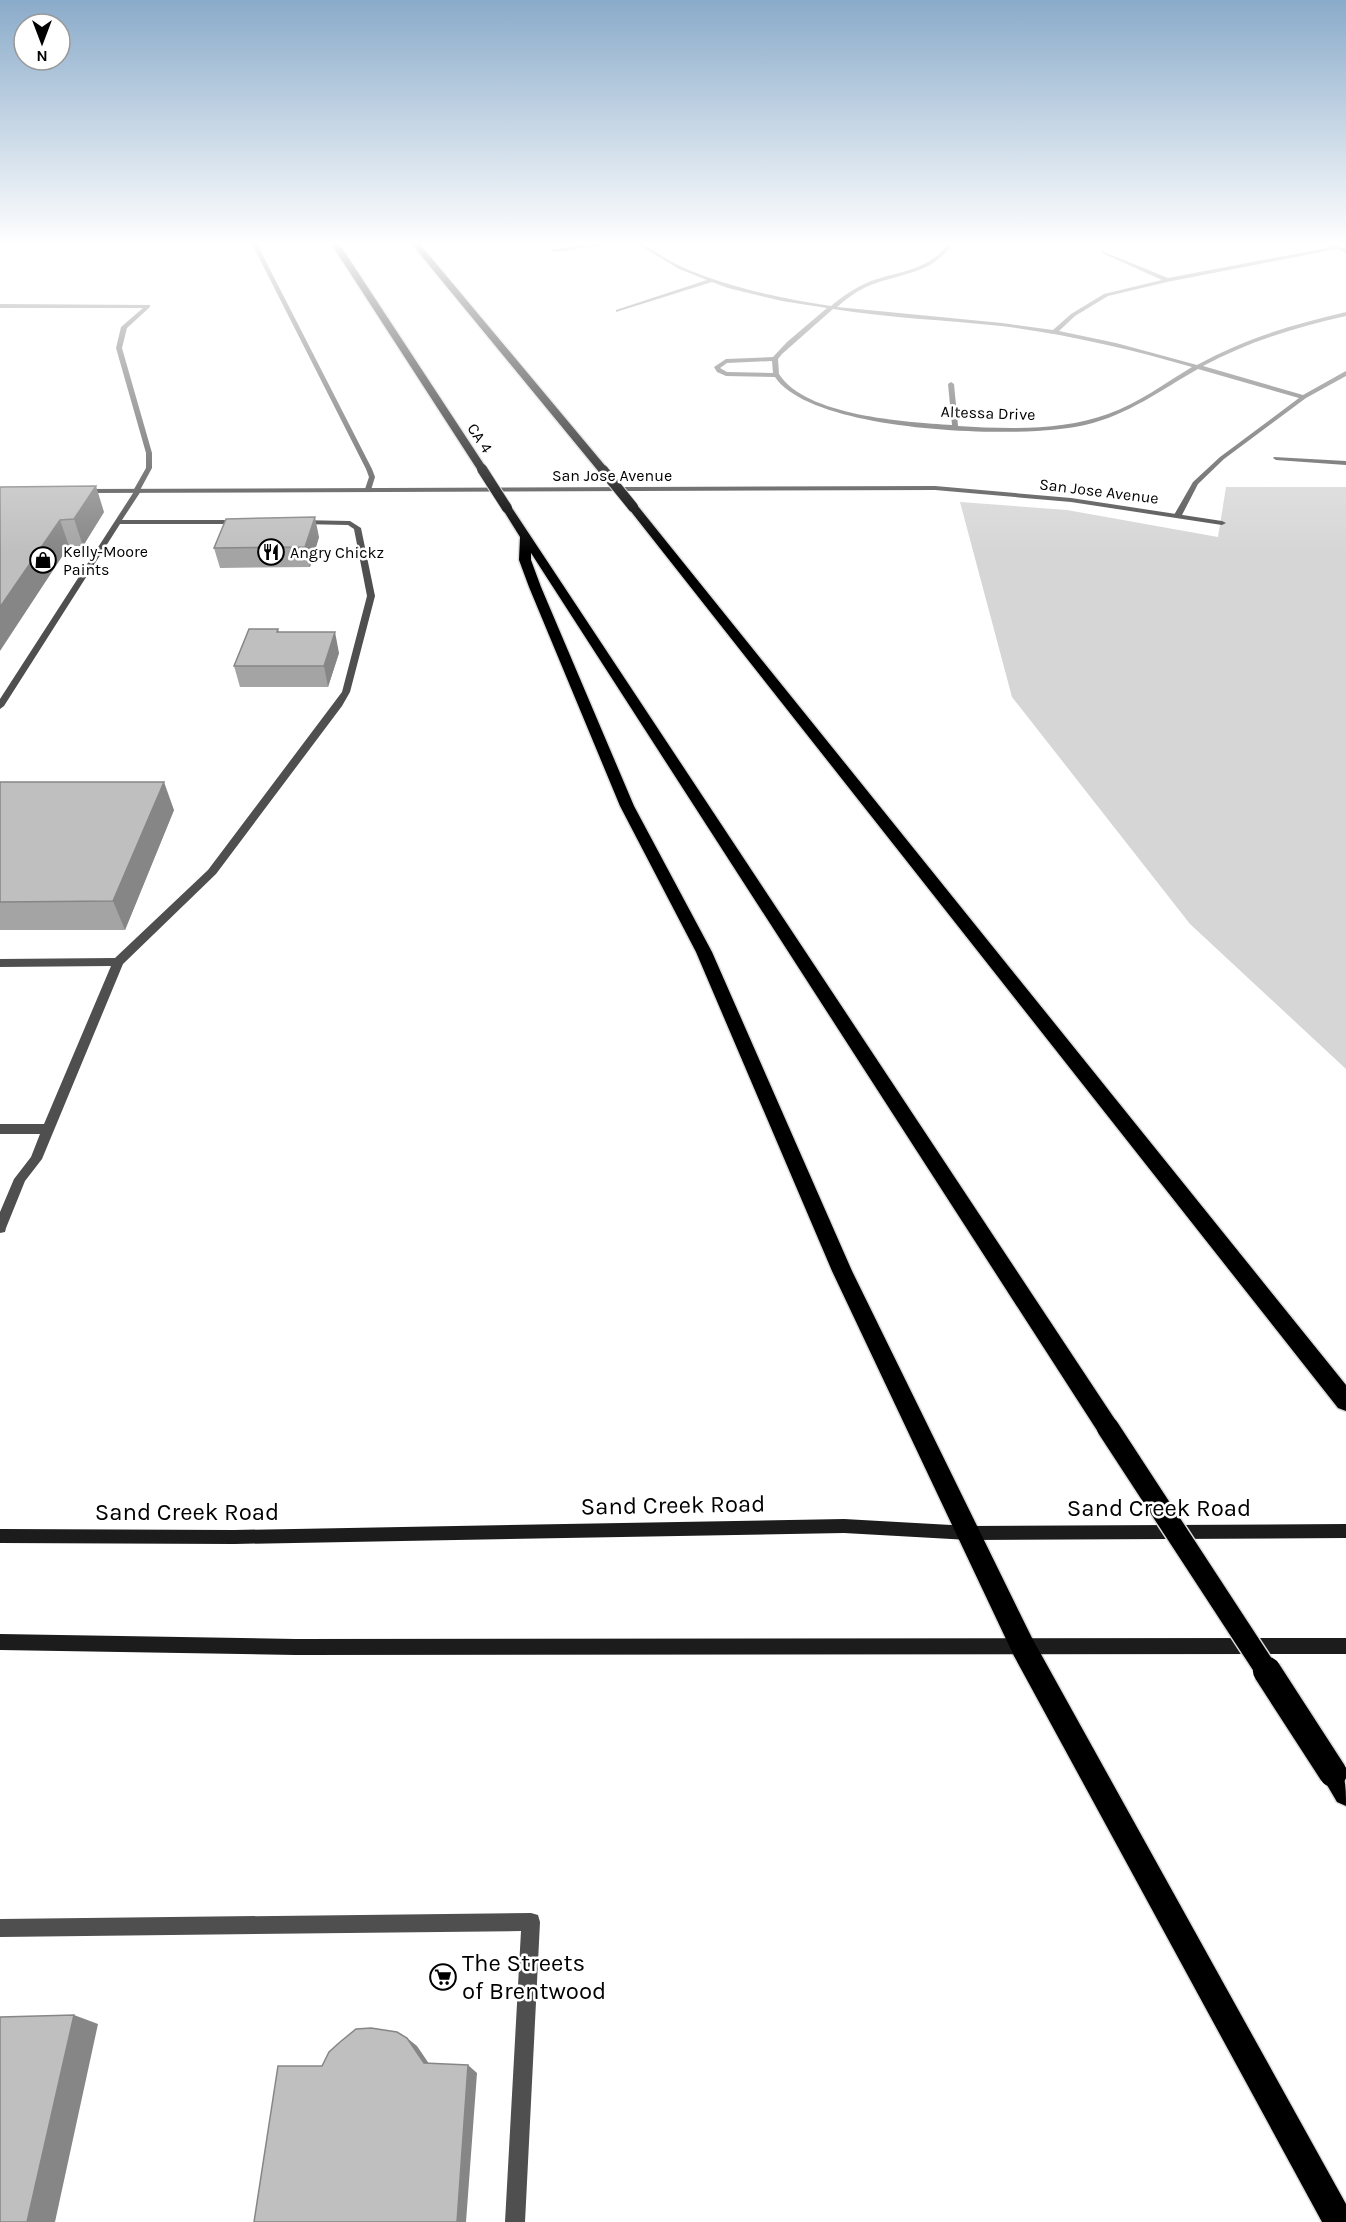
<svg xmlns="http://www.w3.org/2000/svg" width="1346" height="2222" font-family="Karla,sans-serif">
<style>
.green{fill:#d6d6d6}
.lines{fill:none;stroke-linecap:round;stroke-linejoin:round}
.motorway-casing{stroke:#dbdbdb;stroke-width:3}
.service{fill:#4f4f4f;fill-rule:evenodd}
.minor{fill:#4f4f4f;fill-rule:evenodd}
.tertiary{fill:#4f4f4f;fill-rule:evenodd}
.secondary{fill:#1c1c1c;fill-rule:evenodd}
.motorway{fill:#000;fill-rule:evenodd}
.motorway-bridge-far2-casing{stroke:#dbdbdb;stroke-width:12;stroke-linecap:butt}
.motorway-bridge-far1-casing{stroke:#dbdbdb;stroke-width:25;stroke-linecap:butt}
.motorway-bridge-casing{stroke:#dbdbdb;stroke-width:31;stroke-linecap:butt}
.motorway-bridge-far2{stroke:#000;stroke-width:10}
.motorway-bridge-far1{stroke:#000;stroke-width:22}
.motorway-bridge{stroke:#000;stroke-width:28}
.wall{fill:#a4a4a4}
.shaded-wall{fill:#868686}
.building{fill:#bfbfbf;stroke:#868686;stroke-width:1.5}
.labels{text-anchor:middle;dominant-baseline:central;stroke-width:5;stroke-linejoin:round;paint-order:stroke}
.far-street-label{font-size:16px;fill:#000;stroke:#fff}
.far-poi-label{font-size:16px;fill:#000;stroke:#fff;text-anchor:start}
.near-street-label{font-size:24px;fill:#000;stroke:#fff}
.near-poi-label{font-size:24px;fill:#000;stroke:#fff;text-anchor:start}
</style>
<rect width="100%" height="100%" fill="#fff"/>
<!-- green -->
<path class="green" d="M1226,487H1346V1069L1190,924L1012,697L960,502L1067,510L1218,537Z"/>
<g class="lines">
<!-- motorway casing -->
<g class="motorway-casing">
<path id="motorway" d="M330,242H338L487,469L486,471L477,469Z
M410,242H418L607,468V472H599Z
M633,504L637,505L1346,1385V1411L1338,1408L629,509L628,507Z
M507,505L512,508L1116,1421L1119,1428L1116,1435L1108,1438L1100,1435L531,553V560L541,587L634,806L712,952L852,1271L1032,1638L1346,2204V2222H1322L1014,1656L832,1271L696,952L620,806L529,587L519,560L520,537L502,508Z
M1333,1760C1346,1768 1346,1788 1346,1806L1337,1802L1320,1773L1324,1764Z"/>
</g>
<!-- service -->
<path class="service" d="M251,242H256L372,469L375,477L371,490L365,489L369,477L366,469Z
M1274,457L1346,461V465L1276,460L1273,458Z
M135,490L141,491L122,520H239L243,522L239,524H120L4,706L0,709V699Z
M298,520L350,521L361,528L375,596L350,692L342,706L216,874L123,964L42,1159L25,1181L6,1228L5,1232L0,1233V1212L14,1179L31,1157L40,1134H0V1124H44L111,966L0,967V959L115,958L208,870L342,692L367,596L354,529L348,525L301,524H298Z
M531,1913L538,1915L540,1922L525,2222H505L521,1931L0,1937V1919Z"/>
<!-- minor -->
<path class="minor" d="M609,242H626L554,252L551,250Z
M634,242H640C654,251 669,261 684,268C731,288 780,298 831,306C843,296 856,287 871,281C900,271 931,270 949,242H954C931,277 898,272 864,288C854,293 845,300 837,307L1002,323L1053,330L1071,314L1104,294L1162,280L1102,253V251L1168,278L1332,247L1321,242H1328L1346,249V253L1337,249L1167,282L1108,296L1075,316L1059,331L1116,343L1197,365C1244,339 1294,324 1346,312V316C1296,327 1248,342 1203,366L1303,395L1344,372L1346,371V376L1306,398L1224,459L1198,484L1182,515L1178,517L1174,515L1193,482L1220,457L1299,398L1198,369C1161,390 1128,415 1085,425C1023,440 812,433 775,377L726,376L717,372L714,367L726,359L773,357L787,342L827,308L782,301L728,288L712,282L616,312V310L707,280L679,269ZM833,309C888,318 945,320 1001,326C1066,334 1130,349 1192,367C1165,383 1139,403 1108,414C1062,431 1006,429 958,426L954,384L951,382L948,384L952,425C905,422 806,416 779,374L778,359L782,354ZM772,361L773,373L727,372L720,368L727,363Z
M0,304L150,305V307L127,328L122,348L152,453V468L139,492L133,491L146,468V453L116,348L121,327L143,308H0Z"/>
<!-- tertiary -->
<path class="tertiary" d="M935,486L1071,498L1222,521L1226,523L1222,525L1071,502L935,490L82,493L78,491L82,489Z"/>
<!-- secondary -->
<path class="secondary" d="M844,1519L969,1526L1346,1524V1538L969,1540L844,1533L234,1544L0,1543V1529L234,1530Z
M0,1634L296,1639L1346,1638V1654L296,1655L0,1650Z"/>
<!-- motorway -->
<use href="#motorway" class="motorway"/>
<!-- motorway-bridge-far2 casing -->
<g class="motorway-bridge-far2-casing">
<path id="motorway-bridge-far2" d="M482,469L507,508
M603,470L633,507"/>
</g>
<!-- motorway-bridge-far1 casing -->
<g class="motorway-bridge-far1-casing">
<path id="motorway-bridge-far1" d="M1108,1428L1268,1673"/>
</g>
<!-- motorway-bridge casing -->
<g class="motorway-bridge-casing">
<path id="motorway-bridge" d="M1267,1671L1333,1773"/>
</g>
<!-- motorway-bridge-far2 -->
<use href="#motorway-bridge-far2" class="motorway-bridge-far2"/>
<!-- motorway-bridge-far1 -->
<use href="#motorway-bridge-far1" class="motorway-bridge-far1"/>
<!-- motorway-bridge -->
<use href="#motorway-bridge" class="motorway-bridge"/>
</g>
<!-- wall -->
<path class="wall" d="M0,487L104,512L83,546H69Z
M319,537L310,567L220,568L214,548Z
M278,629L279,632L339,653L328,687H240L234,666Z
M0,782L174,810L125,930H0Z"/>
<!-- shaded-wall -->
<path class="shaded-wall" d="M96,486L104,512L83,546L74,519Z
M315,517L319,537L310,567L305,547Z
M60,520L69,546L0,651V607Z
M335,632L339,653L328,687L324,666Z
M164,782L174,810L125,930L113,901Z
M74,2015L98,2024L55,2222H27Z
M407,2038L417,2046L434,2071L424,2063Z
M468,2065L477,2073L466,2222H457Z"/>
<!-- building -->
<path class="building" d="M96,486L74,519L60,520L0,607V487Z
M315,517L305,547L214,548L226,519Z
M249,629H278L277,632H335L324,666H234Z
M0,782H164L113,901L0,902Z
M74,2015L27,2222H0V2017Z
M371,2028L397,2032L407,2038L424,2063L468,2065L457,2222H254L278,2066H322L329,2052L340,2042L356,2029Z"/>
<!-- sky -->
<linearGradient id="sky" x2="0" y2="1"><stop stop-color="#8aabca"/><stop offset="0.44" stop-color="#fff"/><stop offset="1" stop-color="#fff" stop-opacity="0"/></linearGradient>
<rect width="1346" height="553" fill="url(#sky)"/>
<!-- icons -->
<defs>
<g id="restaurant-ring" transform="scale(1.35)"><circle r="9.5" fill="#fff" stroke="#000" stroke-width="1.5"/><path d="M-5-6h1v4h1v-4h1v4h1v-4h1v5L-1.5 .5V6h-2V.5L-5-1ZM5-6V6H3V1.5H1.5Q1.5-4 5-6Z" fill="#000"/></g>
<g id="shop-ring" transform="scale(1.35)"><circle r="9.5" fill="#fff" stroke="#000" stroke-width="1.5"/><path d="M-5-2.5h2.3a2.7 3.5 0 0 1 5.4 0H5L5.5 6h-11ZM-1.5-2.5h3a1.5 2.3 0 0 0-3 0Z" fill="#000"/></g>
<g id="supermarket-ring" transform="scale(1.35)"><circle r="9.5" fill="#fff" stroke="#000" stroke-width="1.5"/><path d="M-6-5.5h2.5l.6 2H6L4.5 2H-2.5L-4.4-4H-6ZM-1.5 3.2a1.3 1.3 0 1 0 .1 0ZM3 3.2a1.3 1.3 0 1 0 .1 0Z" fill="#000"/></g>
</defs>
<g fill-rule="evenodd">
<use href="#restaurant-ring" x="271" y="552"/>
<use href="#shop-ring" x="43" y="560"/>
<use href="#supermarket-ring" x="443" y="1977"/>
</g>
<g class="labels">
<!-- far-street labels -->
<g class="far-street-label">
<text transform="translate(988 413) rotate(2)">Altessa Drive</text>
<text transform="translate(480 438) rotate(57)">CA 4</text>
<text x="612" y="475">San Jose Avenue</text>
<text transform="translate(1099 491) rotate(7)">San Jose Avenue</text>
</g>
<!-- far-poi labels -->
<g class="far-poi-label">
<text x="63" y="551">Kelly-Moore<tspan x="63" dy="18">Paints</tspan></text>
<text x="290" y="552">Angry Chickz</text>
</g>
<!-- near-street labels -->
<g class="near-street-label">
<text transform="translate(673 1505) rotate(-1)">Sand Creek Road</text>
<text x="1159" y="1508">Sand Creek Road</text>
<text x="187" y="1512">Sand Creek Road</text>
</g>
<!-- near-poi labels -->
<g class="near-poi-label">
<text x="462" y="1963">The Streets<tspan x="462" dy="28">of Brentwood</tspan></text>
</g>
</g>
<!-- north arrow -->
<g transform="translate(42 42) rotate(180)"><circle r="28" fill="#ffffff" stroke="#999999" stroke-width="1.5"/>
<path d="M0-4.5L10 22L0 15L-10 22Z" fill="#000000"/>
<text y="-9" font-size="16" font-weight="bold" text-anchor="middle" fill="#000000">N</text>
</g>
</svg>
